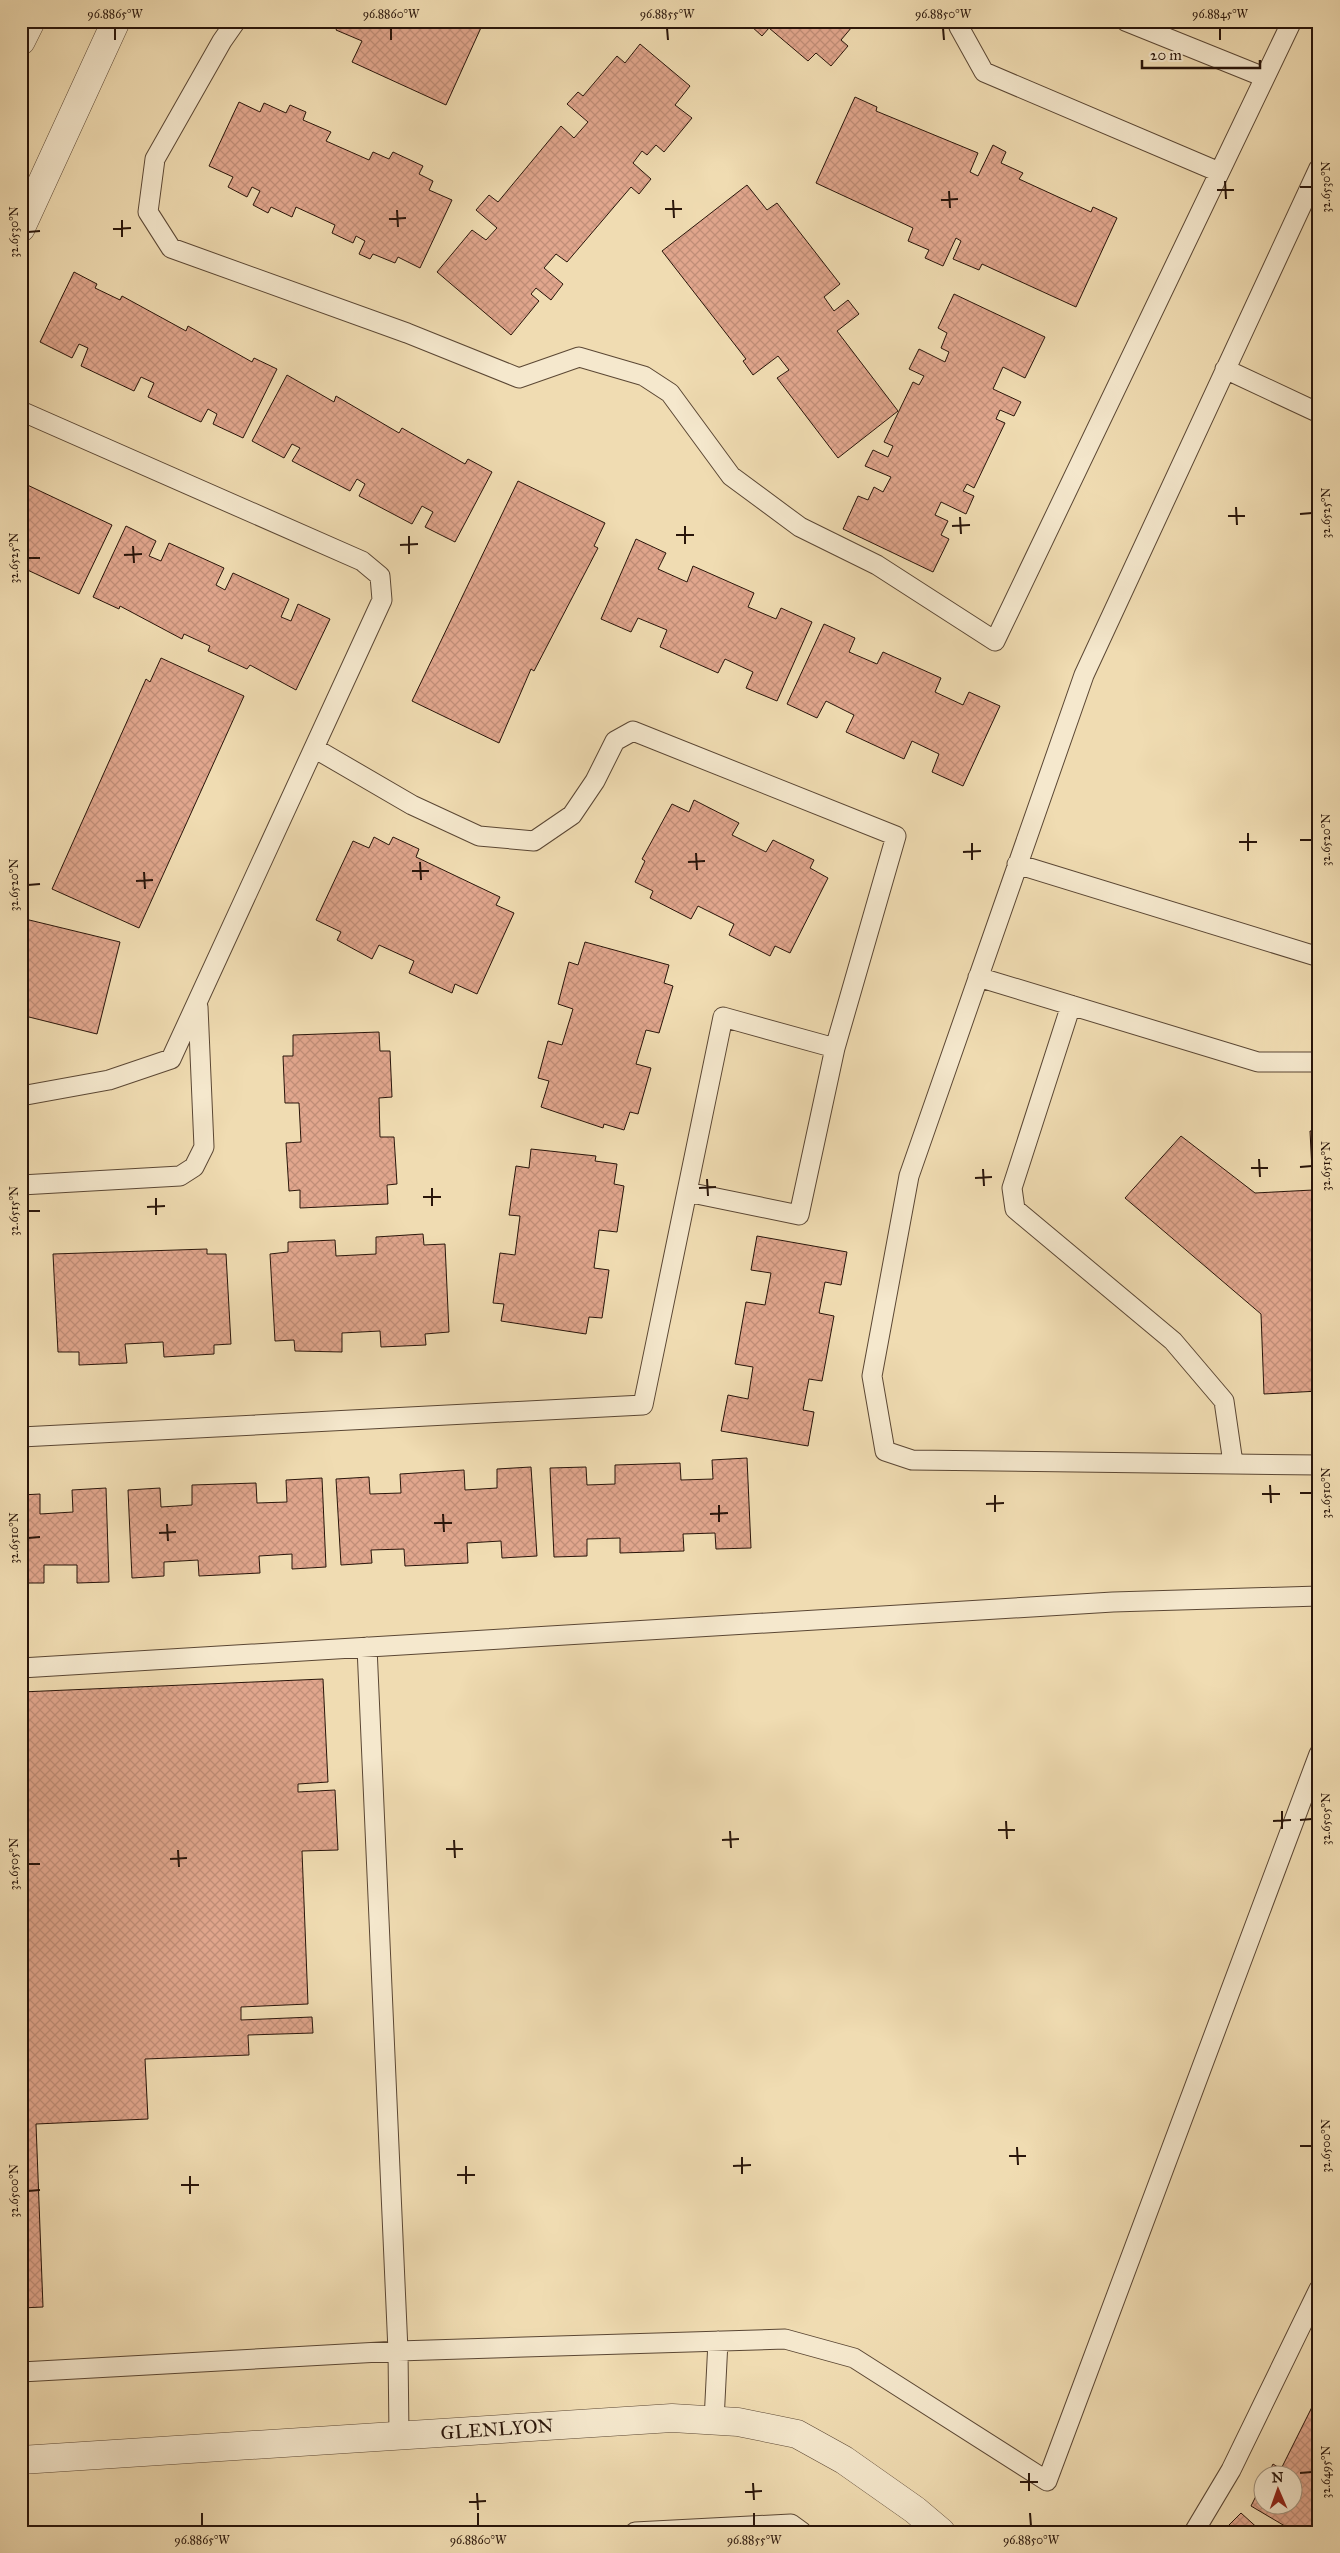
<svg xmlns="http://www.w3.org/2000/svg" width="1340" height="2553" font-family="'IM FELL Great Primer',serif">
<style>
.building{fill:url(#building-cross-hatch);stroke:#29150a}
.lines{fill:none;stroke-linecap:round;stroke-linejoin:round}
.service-casing{stroke:#5b4734;stroke-width:21}
.minor-casing{stroke:#5b4734;stroke-width:29}
.tertiary-casing{stroke:#5b4734;stroke-width:29}
.service{stroke:#f5e8cd;stroke-width:19}
.minor{stroke:#f5e8cd;stroke-width:28}
.tertiary{stroke:#f5e8cd;stroke-width:28}
.ticks{fill:none;stroke:#29150a;stroke-width:2}
.labels{text-anchor:middle;dominant-baseline:central;stroke-width:4.5;stroke-linejoin:round;paint-order:stroke}
.street-label{font-size:19px;fill:#29150a;stroke:#f5e8cd}
.neatline{fill:none;stroke:#29150a;stroke-width:2}
.ticks-label{font-size:12px;text-anchor:middle;fill:#29150a}
</style>
<defs>
<pattern id="building-cross-hatch" width="8" height="8" patternUnits="userSpaceOnUse" patternTransform="scale(1.25)"><rect width="8" height="8" fill="#e1a68d"/><path d="M0 0l8 8M0 8l8-8" fill="none" stroke="#c18e78"/></pattern>
</defs>
<rect width="100%" height="100%" fill="#f0dcb2"/>
<filter id="stains"><feTurbulence type="fractalNoise" baseFrequency=".004" numOctaves="4"/><feColorMatrix values="0 0 0 0 .2 0 0 0 0 .09 0 0 0 0 .02 0 0 0 .5 -.17"/></filter>
<radialGradient id="worn" r=".72"><stop offset=".6" stop-color="#630" stop-opacity="0"/><stop offset="1" stop-color="#630" stop-opacity=".3"/></radialGradient>
<!-- building -->
<path class="building" d="M340,21H484L446,105L352,62L362,41L336,30Z
M755,21H857L841,40L848,46L831,66L816,53L808,61L769,28L762,36L751,26Z
M640,44L690,86L675,105L692,118L664,152L656,145L647,155L642,151L633,163L651,179L639,194L631,187L567,262L556,254L544,268L563,284L551,300L536,288L531,294L539,301L511,335L437,272L472,230L486,240L497,228L476,210L489,195L498,202L561,126L574,138L588,122L567,104L578,92L583,96L617,56L625,63Z
M855,97L877,107L876,111L978,153L970,172L978,176L993,145L1006,152L1001,163L1023,173L1019,179L1091,212L1093,207L1117,218L1076,307L982,264L979,270L953,259L961,241L956,238L943,266L925,258L929,250L908,241L913,228L816,183Z
M239,102L260,112L264,103L286,113L290,105L306,112L303,120L331,132L326,141L369,160L373,152L389,159L393,152L423,166L419,174L433,181L429,190L452,200L420,268L398,257L395,263L373,254L370,259L359,254L365,241L356,236L353,243L332,233L335,225L296,207L292,217L271,207L268,213L253,205L260,191L252,187L247,197L228,187L233,177L209,166Z
M747,185L767,210L777,203L840,284L824,297L834,311L848,300L859,314L837,331L898,411L838,458L777,378L789,370L778,356L753,375L743,361L746,359L662,251Z
M74,272L97,284L95,288L120,300L122,296L186,331L188,326L252,362L254,358L277,369L243,438L213,424L217,414L208,409L201,422L148,397L154,383L141,377L134,391L81,366L88,348L79,344L72,358L40,342Z
M954,294L1045,337L1025,378L1003,367L993,389L1021,402L1014,416L1000,410L996,419L1005,423L974,488L967,484L963,491L974,496L966,514L941,502L935,515L948,521L941,535L949,539L933,572L843,529L858,496L868,500L874,487L883,492L891,477L865,466L873,450L888,457L893,446L884,442L913,382L919,385L924,376L909,369L919,349L945,362L949,352L941,348L947,333L938,328Z
M287,375L334,402L336,396L399,433L402,428L465,464L468,459L492,472L455,542L425,527L433,512L422,506L412,524L359,496L365,484L357,479L350,491L292,461L300,448L292,444L284,458L252,441Z
M518,481L605,523L594,546L598,548L534,671L531,669L499,743L412,701Z
M21,482L112,525L79,594L21,567Z
M126,526L156,541L149,556L161,561L169,543L224,568L216,585L225,590L233,573L289,599L281,617L291,621L298,604L330,619L296,690L250,665L247,669L208,651L210,646L184,634L182,639L120,606L119,609L93,597Z
M636,539L666,553L658,569L687,582L693,566L754,593L748,607L776,619L781,608L812,622L777,701L746,688L753,672L725,659L718,673L660,647L667,630L638,618L631,632L601,619Z
M824,624L855,638L849,652L877,664L883,652L941,678L935,692L963,705L969,692L1000,706L963,786L932,772L939,754L912,741L904,759L846,732L854,715L826,701L817,718L787,704Z
M161,658L244,696L139,928L52,889L146,679L150,682Z
M694,800L739,823L732,835L766,852L773,840L814,860L810,868L828,878L790,953L775,946L770,956L729,935L734,924L698,906L691,919L650,898L653,891L635,882L645,861L642,859L672,804L689,812Z
M374,837L389,845L393,837L419,849L416,857L500,897L496,905L514,913L477,994L455,984L452,993L409,973L414,961L379,945L372,959L337,940L341,932L316,920L353,841L369,848Z
M21,918L120,942L97,1034L21,1015Z
M585,942L669,965L664,983L673,986L659,1033L646,1030L636,1064L651,1068L638,1114L630,1112L624,1130L604,1124L603,1128L541,1107L549,1081L538,1078L548,1041L562,1045L573,1009L558,1004L569,962L578,965Z
M379,1032L380,1051H390L392,1097L379,1098L380,1137H394L397,1184L387,1185L388,1204L300,1208V1190L289,1191L286,1143L301,1142L299,1103H285L283,1056H293V1035Z
M1310,1131H1319V1391L1264,1394L1261,1314L1125,1198L1181,1136L1255,1193L1313,1190Z
M531,1149L596,1156L595,1161L617,1164L614,1184L624,1186L617,1232L599,1230L594,1268L609,1270L602,1318L589,1317L586,1334L501,1321L504,1304L493,1303L500,1253L515,1255L520,1216L509,1215L516,1166L529,1168Z
M423,1234L424,1245L445,1244L449,1332L425,1334L426,1345L381,1347L380,1331L342,1333V1352L295,1351L294,1340L275,1341L270,1254L288,1252V1242L335,1240L336,1256L376,1254V1237Z
M757,1236L847,1252L841,1285L825,1282L819,1313L834,1316L822,1381L809,1379L803,1410L814,1412L808,1446L721,1431L728,1395L748,1399L753,1367L735,1364L746,1302L765,1305L771,1273L751,1270Z
M207,1249V1254H226L231,1344L214,1345V1354L164,1357L163,1342L125,1344L127,1363L79,1365V1352H58L53,1254Z
M747,1458L751,1548L716,1549L715,1533L683,1534L684,1551L620,1553V1538L587,1539V1556L554,1557L550,1468L586,1467L587,1485L615,1484V1465L680,1463L681,1480L713,1479L712,1460Z
M531,1467L537,1556L502,1558L501,1541L467,1543L468,1563L405,1566L404,1549L371,1550L372,1563L341,1565L336,1479L369,1477L370,1494L401,1493L400,1474L464,1470L465,1490L497,1488V1469Z
M322,1478L326,1567L292,1569V1554L259,1556L260,1573L199,1576L198,1560L164,1562V1576L132,1578L128,1490L160,1488L161,1507L192,1505V1485L256,1483L257,1503L287,1502L286,1480Z
M106,1488L109,1582L77,1583V1565H44V1583H21V1495L40,1494V1514L73,1512L72,1490Z
M323,1679L328,1782L298,1784V1792L335,1790L338,1850L302,1851L308,2004L241,2007V2020L312,2017L313,2033L248,2035L249,2055L145,2059L148,2119L36,2124L43,2307L21,2308V1692Z
M1319,2393V2532H1295L1251,2506L1262,2484V2506H1292V2476H1267L1273,2464L1281,2469Z
M1241,2513L1262,2532H1222Z"/>
<g class="lines">
<!-- service casing -->
<g class="service-casing">
<path id="service" d="M236,21L222,41L155,159L148,212L171,248L407,333L519,378L579,357L644,376L670,393L731,476L800,527L877,565L995,641L1292,21
M961,21L959,27L984,72L1219,172
M1125,21L1264,77
M1319,168L1084,675L909,1176L872,1376L885,1451L912,1460L1319,1465
M1225,369L1319,413
M21,411L362,561L380,576L382,600L171,1059L109,1080L21,1096
M1017,864L1319,957
M978,977L1258,1062H1319
M1071,1005L1012,1188L1015,1209L1173,1341L1224,1401L1233,1463
M21,1185L180,1176L194,1167L204,1147L198,1007
M687,1192L799,1215L835,1048
M21,1437L643,1405L723,1017L835,1048L896,836L633,731L615,741L595,781L572,815L534,841L479,836L412,805L314,748
M367,1647L398,2351L785,2339L854,2358L1047,2481L1319,1754
M21,1668L1113,1602L1319,1596
M21,2372L398,2351L399,2435
M714,2421L718,2341
M635,2532L791,2524L802,2532
M1194,2532L1231,2470L1319,2289"/>
</g>
<!-- minor casing -->
<g class="minor-casing">
<path id="minor" d="M21,2460L672,2418L738,2422L797,2434L844,2460L915,2510L941,2532"/>
</g>
<!-- tertiary casing -->
<g class="tertiary-casing">
<path id="tertiary" d="M21,41L31,21
M21,228L116,21"/>
</g>
<!-- service -->
<use href="#service" class="service"/>
<!-- minor -->
<use href="#minor" class="minor"/>
<!-- tertiary -->
<use href="#tertiary" class="tertiary"/>
</g>
<!-- ticks -->
<path class="ticks" d="M115,28V40M391,28V40M667,28L668,40M943,28L944,40M1220,28V40M1225,181L1226,199M1300,187H1312M1217,190H1234M949,191L950,208M673,200L674,218M941,200L958,199M665,209H682M397,210L398,227M389,219L406,218M122,220V237M113,229L131,228M28,232L40,231M1236,507L1237,525M1300,514L1312,513M1228,516H1245M960,517L961,534M685,526V544M952,526L970,525M676,535H694M409,536V554M400,545L418,544M133,546L134,563M124,555L142,554M28,558H40M1248,833V851M1300,840H1312M1239,842H1257M972,843V860M963,852L981,851M696,853L697,870M420,862L421,880M688,862L705,861M412,871H429M144,872L145,889M136,881L153,880M28,885L40,884M1259,1159L1260,1177M1300,1167L1312,1166M1251,1168H1268M983,1169L984,1186M975,1178L992,1177M707,1179L708,1196M432,1188V1206M699,1188L716,1187M423,1197H441M156,1198V1215M147,1207L165,1206M28,1211H40M1270,1485L1271,1503M1300,1493H1312M1262,1494H1280M995,1495V1512M986,1504L1004,1503M719,1505V1522M443,1514L444,1532M710,1514L728,1513M434,1523H452M167,1524L168,1541M159,1533L176,1532M28,1538L40,1537M1282,1811V1829M1300,1820L1312,1819M1006,1821L1007,1839M1273,1821L1291,1820M998,1830H1015M730,1831L731,1848M454,1840L455,1858M722,1840L739,1839M446,1849H463M178,1850L179,1867M170,1859L187,1858M28,1864H40M1300,2146H1312M1017,2147L1018,2165M1009,2156H1026M742,2157V2174M466,2166V2184M733,2166L751,2165M457,2175H475M190,2176V2194M181,2185H199M28,2191L40,2190M1029,2473V2491M1300,2473L1312,2472M1020,2482H1038M753,2483L754,2500M745,2492L762,2491M477,2493L478,2510M469,2502L486,2501M202,2513V2526M478,2513V2526M754,2513V2526M1030,2513L1031,2526"/>
<g class="labels">
<!-- street labels -->
<g class="street-label">
<text transform="translate(497 2429) rotate(-4)">GLENLYON</text>
</g>
</g>
<!-- margin -->
<rect width="1340" height="2553" fill="none" stroke="#f0dcb2" stroke-width="55"/>
<!-- north arrow -->
<g transform="translate(1278 2490) rotate(358)"><circle r="24" fill="#f5e8cd" stroke="#a3947f"/>
<path d="M0-4L9 19L0 12L-9 19Z" fill="#8f2418"/>
<text y="-8" font-size="14" font-weight="bold" text-anchor="middle" fill="#29150a">N</text>
</g>
<!-- scale -->
<path d="M1142 60v8h118v-8" fill="none" stroke="#29150a" stroke-width="2.5"/>
<text x="1150" y="60" font-size="15" fill="#29150a" stroke="#f5e8cd" stroke-width="4" paint-order="stroke">20 m</text>
<rect x="28" y="28" width="1284" height="2498" class="neatline"/>
<g class="ticks-label">
<text x="115" y="18">96.8865°W</text>
<text x="391" y="18">96.8860°W</text>
<text x="667" y="18">96.8855°W</text>
<text x="943" y="18">96.8850°W</text>
<text x="1220" y="18">96.8845°W</text>
<text transform="translate(1326 187) rotate(-90)" y="4">32.6530°N</text>
<text transform="translate(14 232) rotate(-90)" y="4">32.6530°N</text>
<text transform="translate(1326 513) rotate(-90)" y="4">32.6525°N</text>
<text transform="translate(14 558) rotate(-90)" y="4">32.6525°N</text>
<text transform="translate(1326 840) rotate(-90)" y="4">32.6520°N</text>
<text transform="translate(14 885) rotate(-90)" y="4">32.6520°N</text>
<text transform="translate(1326 1166) rotate(-90)" y="4">32.6515°N</text>
<text transform="translate(14 1211) rotate(-90)" y="4">32.6515°N</text>
<text transform="translate(1326 1493) rotate(-90)" y="4">32.6510°N</text>
<text transform="translate(14 1538) rotate(-90)" y="4">32.6510°N</text>
<text transform="translate(1326 1819) rotate(-90)" y="4">32.6505°N</text>
<text transform="translate(14 1864) rotate(-90)" y="4">32.6505°N</text>
<text transform="translate(1326 2146) rotate(-90)" y="4">32.6500°N</text>
<text transform="translate(14 2191) rotate(-90)" y="4">32.6500°N</text>
<text transform="translate(1326 2472) rotate(-90)" y="4">32.6495°N</text>
<text x="202" y="2544">96.8865°W</text>
<text x="478" y="2544">96.8860°W</text>
<text x="754" y="2544">96.8855°W</text>
<text x="1031" y="2544">96.8850°W</text>
</g>
<rect width="100%" height="100%" filter="url(#stains)"/>
<rect width="100%" height="100%" fill="url(#worn)"/>
</svg>
